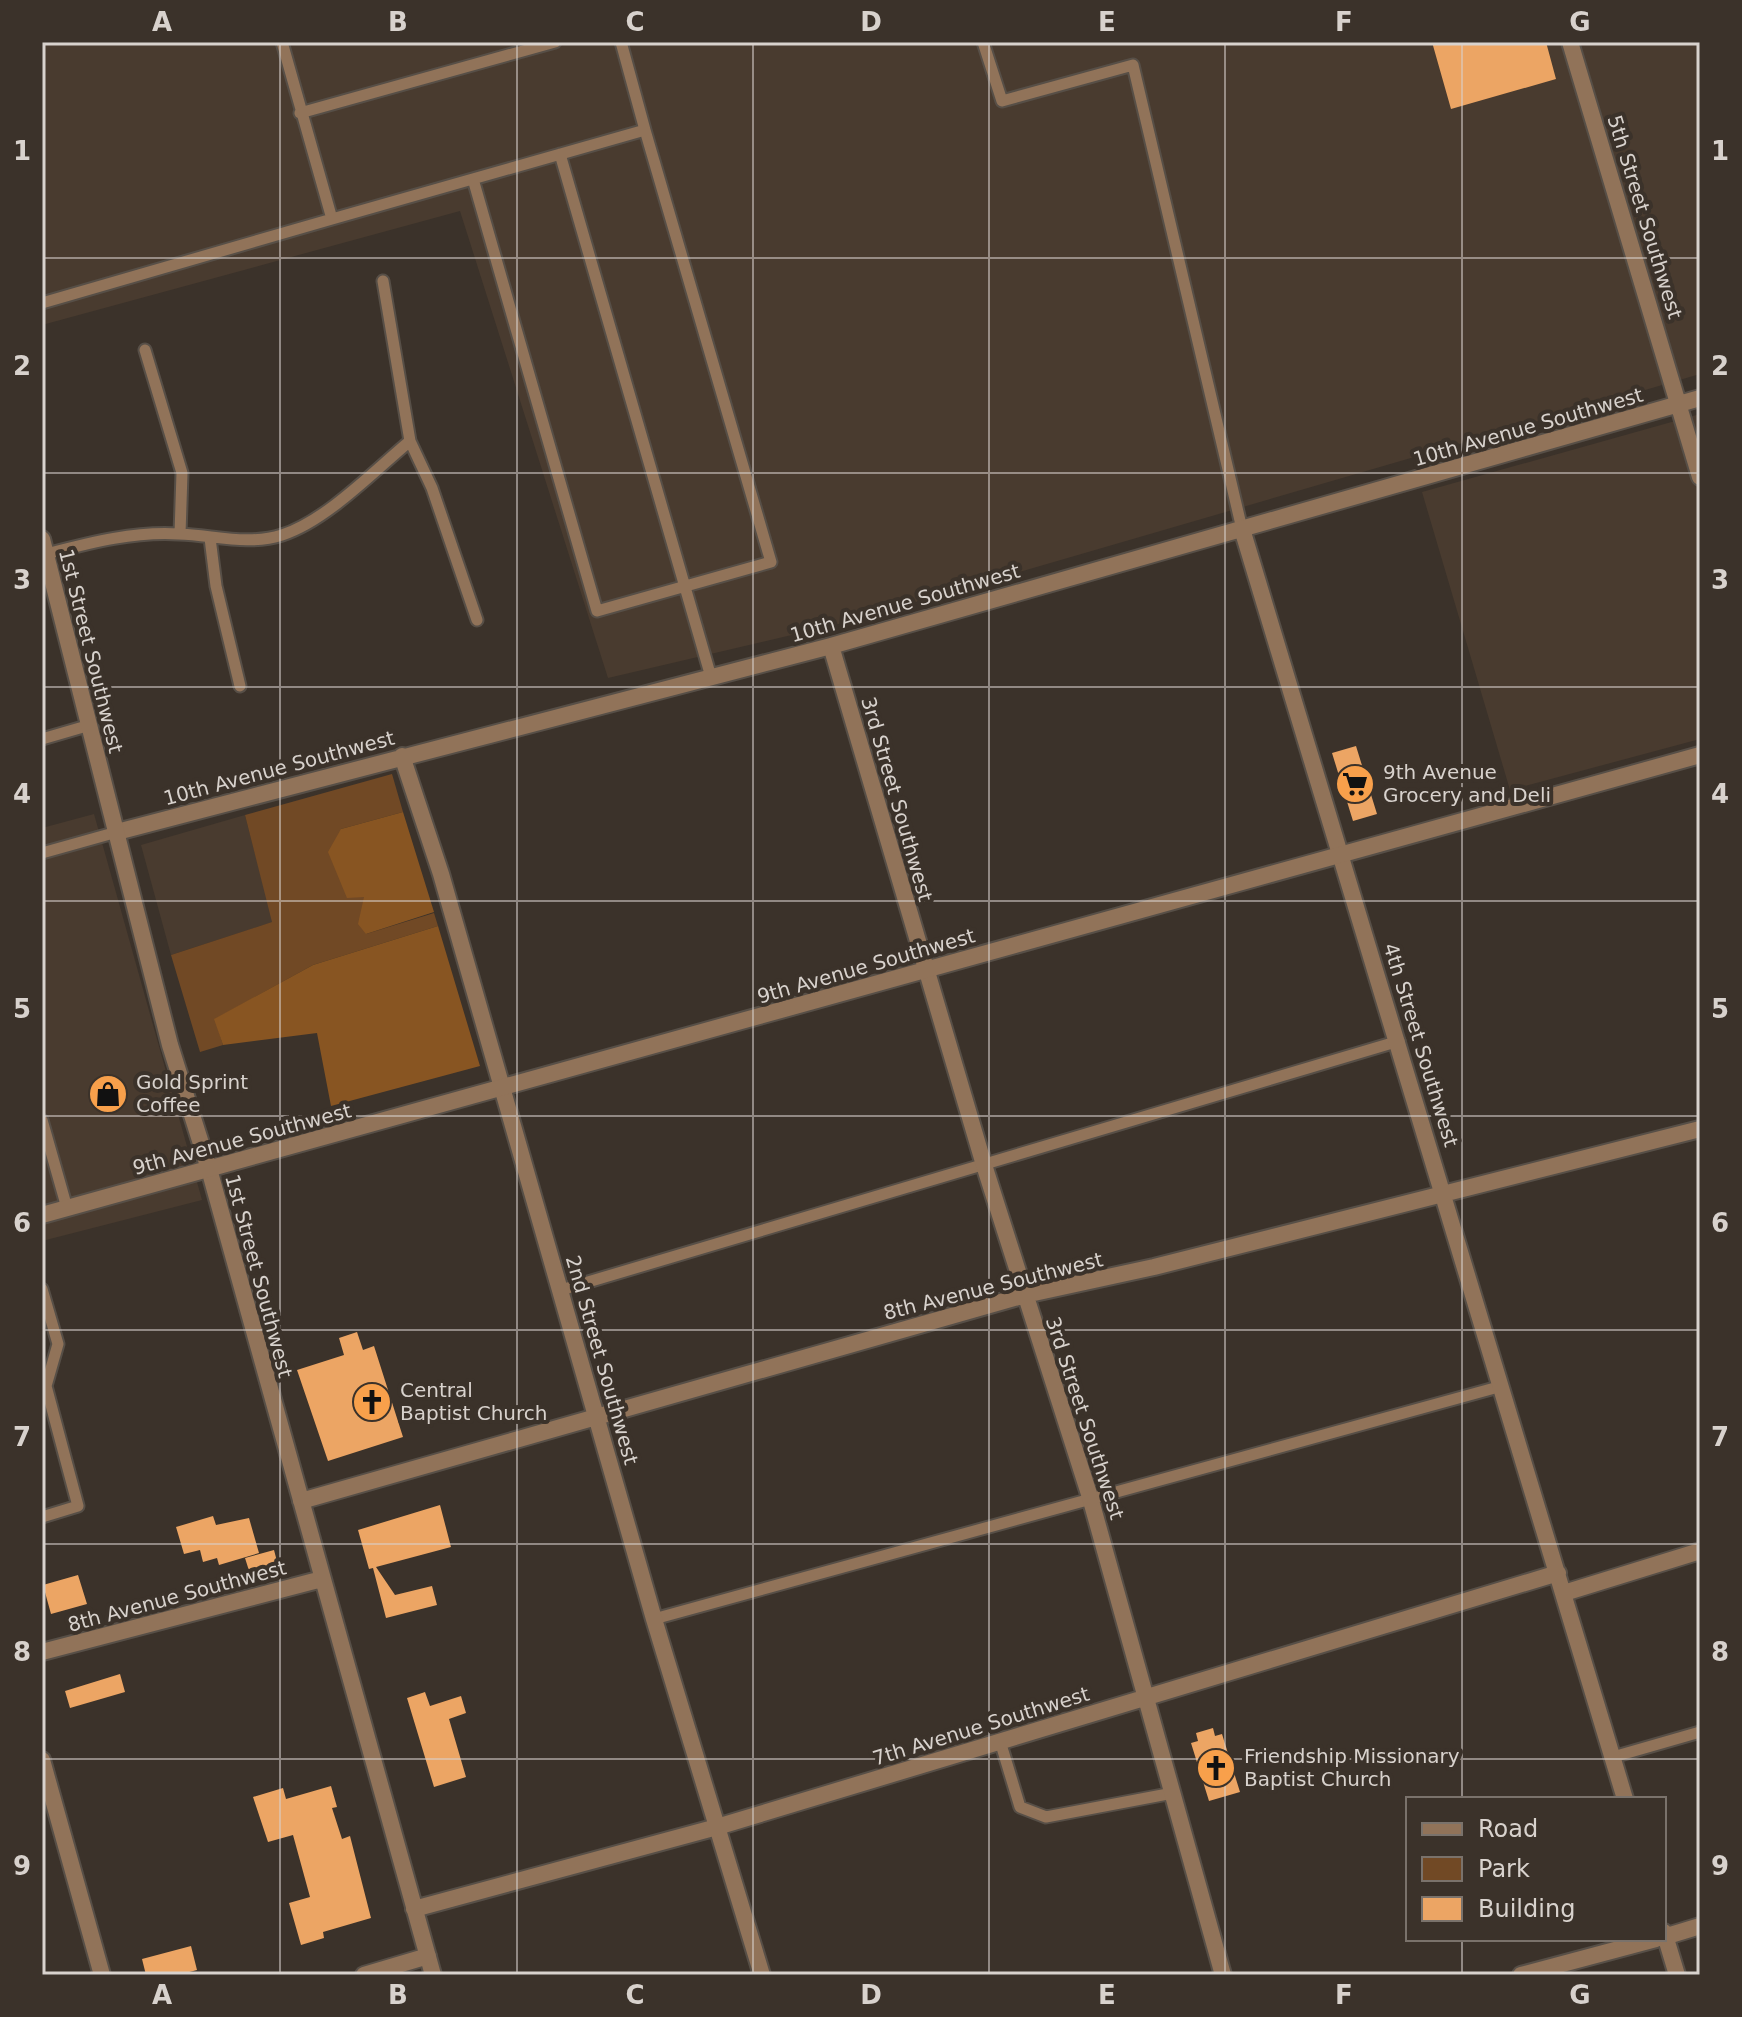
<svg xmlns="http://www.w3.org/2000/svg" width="1742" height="2017" font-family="'DejaVu Sans',sans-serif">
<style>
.built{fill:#493b2f}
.green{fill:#714925}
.forest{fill:#852}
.building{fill:#eca564}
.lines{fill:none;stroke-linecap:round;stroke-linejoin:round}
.service-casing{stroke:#574f47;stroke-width:15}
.minor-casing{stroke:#574f47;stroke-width:20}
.tertiary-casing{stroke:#574f47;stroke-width:20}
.service{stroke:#917359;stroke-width:11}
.minor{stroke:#917359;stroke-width:16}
.tertiary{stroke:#917359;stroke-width:16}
.grid{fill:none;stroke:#d8d2cd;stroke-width:2;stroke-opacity:0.55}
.labels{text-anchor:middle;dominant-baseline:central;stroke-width:8;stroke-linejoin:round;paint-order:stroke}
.street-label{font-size:20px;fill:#d8d2cd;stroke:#3b322a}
.poi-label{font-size:20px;fill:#d8d2cd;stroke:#3b322a;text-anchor:start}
.neatline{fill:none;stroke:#d8d2cd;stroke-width:3}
.grid-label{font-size:26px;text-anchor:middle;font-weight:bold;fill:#d8d2cd}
</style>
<rect width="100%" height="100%" fill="#3b322a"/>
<!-- built -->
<path class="built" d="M42,42H1700V374L851,621L608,678L460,211L42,325Z
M1700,414V739L1510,790L1422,492Z
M94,814L202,1200L42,1241V828Z
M245,815L273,922L171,955L141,845Z"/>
<!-- green -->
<path class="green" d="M392,774L403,812L341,829L364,897L366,934L434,913L438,926L313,965L215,1019L223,1045L200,1052L171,955L272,922L245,815Z"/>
<!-- forest -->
<path class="forest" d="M403,812L434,912L366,934L358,924L364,897L347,898L328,852L341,829Z
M438,926L480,1066L331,1106L317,1033L223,1045L214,1019L313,965Z"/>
<!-- building -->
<path class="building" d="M1432,42H1546L1556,79L1451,109Z
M1356,746L1377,814L1353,821L1332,753Z
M357,1332L363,1350L374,1346L403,1437L328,1461L297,1370L344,1355L339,1338Z
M440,1505L451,1547L376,1567L395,1595L432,1586L437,1605L386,1618L373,1568L369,1569L358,1530Z
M213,1516L216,1525L249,1518L259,1553L219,1565L217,1558L203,1562L200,1550L184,1554L176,1527Z
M274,1550L279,1569L251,1577L245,1558Z
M78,1575L87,1604L51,1614L43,1585Z
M120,1674L125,1692L70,1708L65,1691Z
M425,1692L430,1706L461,1696L466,1713L449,1719L466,1777L434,1787L407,1698Z
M1213,1728L1215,1736L1222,1734L1240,1792L1209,1801L1191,1743L1198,1741L1196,1733Z
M331,1786L337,1807L332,1808L342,1839L350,1836L371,1918L323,1932L324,1938L301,1945L289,1903L310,1897L293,1835L268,1842L253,1797L283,1788L286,1799Z
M191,1946L197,1970L178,1975H146L142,1959Z"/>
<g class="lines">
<!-- service casing -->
<g class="service-casing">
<path id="service" d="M282,42L332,219L645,130L621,42
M983,42L1002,101L1133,65L1242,529
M300,113L555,42
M560,154L711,677
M473,179L597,611L771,562L645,130
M383,281L410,441L432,488L477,620
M42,303L332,219
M145,350L182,473L180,534
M210,538L216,586L240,686
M46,554C89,543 134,531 179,534C213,535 248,546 282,535C326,521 374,471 410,441
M42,739L90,725
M42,853L117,832
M42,1120L67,1208
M42,1289L58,1344L46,1386
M561,1290L1399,1041
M42,1387L46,1386L78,1506L42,1517
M654,1619L1502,1386
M1000,1741L1020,1807L1046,1817L1173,1793
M1613,1757L1700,1732"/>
</g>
<!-- minor casing -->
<g class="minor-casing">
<path id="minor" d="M1570,42L1700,477
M1242,529L1625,1799
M831,646L984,1165L1090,1497L1223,1975
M402,756L441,874L654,1619L762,1975
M117,832L831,646L1700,398
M209,1169L433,1975
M301,1501L1025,1295L1154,1267L1700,1129
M1564,1593L1700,1551
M42,1652L322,1579
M42,1760L102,1975
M414,1909L717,1827L1558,1573
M1664,1932L1677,1975
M1664,1937L1700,1926
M364,1975L428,1956
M1521,1975L1656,1939"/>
</g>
<!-- tertiary casing -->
<g class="tertiary-casing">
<path id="tertiary" d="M42,539L170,1045L209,1169
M42,1215L1700,755"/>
</g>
<!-- service -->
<use href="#service" class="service"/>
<!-- minor -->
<use href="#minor" class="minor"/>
<!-- tertiary -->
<use href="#tertiary" class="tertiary"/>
</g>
<!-- grid -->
<path class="grid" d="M280,42V1975M517,42V1975M753,42V1975M989,42V1975M1225,42V1975M1462,42V1799M42,258H1700M42,473H1700M42,687H1700M42,901H1700M42,1116H1700M42,1330H1700M42,1544H1700M42,1759H1700M1462,1939V1975"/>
<!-- icons -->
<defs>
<g id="supermarket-disc" transform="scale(2)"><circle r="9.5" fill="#f8a04b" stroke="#3b322a"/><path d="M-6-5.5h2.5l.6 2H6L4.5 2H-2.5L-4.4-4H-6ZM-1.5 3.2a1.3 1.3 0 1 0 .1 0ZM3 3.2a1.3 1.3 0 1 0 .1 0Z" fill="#111"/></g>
<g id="shop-disc" transform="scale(2)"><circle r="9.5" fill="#f8a04b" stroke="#3b322a"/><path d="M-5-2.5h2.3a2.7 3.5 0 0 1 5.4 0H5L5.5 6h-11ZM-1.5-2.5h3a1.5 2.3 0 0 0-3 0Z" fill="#111"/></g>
<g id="church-disc" transform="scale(2)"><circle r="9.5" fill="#f8a04b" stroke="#3b322a"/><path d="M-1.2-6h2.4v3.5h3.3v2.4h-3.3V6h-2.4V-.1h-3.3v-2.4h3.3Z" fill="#111"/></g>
</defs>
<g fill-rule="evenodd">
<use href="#supermarket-disc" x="1355" y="784"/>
<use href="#shop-disc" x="108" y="1094"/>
<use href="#church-disc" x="372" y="1402"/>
<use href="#church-disc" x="1216" y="1768"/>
</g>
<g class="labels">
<!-- street labels -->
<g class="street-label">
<text transform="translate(1645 217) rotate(73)">5th Street Southwest</text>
<text transform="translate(1528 427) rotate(-16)">10th Avenue Southwest</text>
<text transform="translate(905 603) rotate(-16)">10th Avenue Southwest</text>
<text transform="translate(91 651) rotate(76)">1st Street Southwest</text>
<text transform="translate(279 768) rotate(-15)">10th Avenue Southwest</text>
<text transform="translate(897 799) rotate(74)">3rd Street Southwest</text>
<text transform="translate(866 966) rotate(-16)">9th Avenue Southwest</text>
<text transform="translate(1421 1045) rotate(73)">4th Street Southwest</text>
<text transform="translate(242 1139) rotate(-15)">9th Avenue Southwest</text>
<text transform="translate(259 1276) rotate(75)">1st Street Southwest</text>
<text transform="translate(993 1286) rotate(-14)">8th Avenue Southwest</text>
<text transform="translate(602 1360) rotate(74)">2nd Street Southwest</text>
<text transform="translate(1085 1418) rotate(72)">3rd Street Southwest</text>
<text transform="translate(177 1596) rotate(-15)">8th Avenue Southwest</text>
<text transform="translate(981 1726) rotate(-17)">7th Avenue Southwest</text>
</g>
<!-- poi labels -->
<g class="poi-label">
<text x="1383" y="772">9th Avenue<tspan x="1383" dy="23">Grocery and Deli</tspan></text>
<text x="136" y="1082">Gold Sprint<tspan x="136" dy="23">Coffee</tspan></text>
<text x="400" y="1390">Central<tspan x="400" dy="23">Baptist Church</tspan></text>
<text x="1244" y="1756">Friendship Missionary<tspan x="1244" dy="23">Baptist Church</tspan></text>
</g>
</g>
<!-- border -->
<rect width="1742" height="2017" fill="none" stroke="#3b322a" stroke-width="88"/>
<!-- legend -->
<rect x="1406" y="1797" width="260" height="144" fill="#3b322a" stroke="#7a726b" stroke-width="2"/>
<rect x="1422" y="1823" width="40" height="12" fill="#917359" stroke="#7a726b" stroke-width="2"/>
<text x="1478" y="1837" font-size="24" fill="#d8d2cd">Road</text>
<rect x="1422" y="1857" width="40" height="24" fill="#714925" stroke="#7a726b" stroke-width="2"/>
<text x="1478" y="1877" font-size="24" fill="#d8d2cd">Park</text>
<rect x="1422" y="1897" width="40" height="24" fill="#eca564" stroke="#7a726b" stroke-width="2"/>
<text x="1478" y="1917" font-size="24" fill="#d8d2cd">Building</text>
<rect x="44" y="44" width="1654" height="1929" class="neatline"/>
<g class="grid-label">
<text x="162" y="31">A</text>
<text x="398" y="31">B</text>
<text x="635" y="31">C</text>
<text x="871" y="31">D</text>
<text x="1107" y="31">E</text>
<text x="1344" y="31">F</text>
<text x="1580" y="31">G</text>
<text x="22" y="160">1</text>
<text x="1720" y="160">1</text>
<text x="22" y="375">2</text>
<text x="1720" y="375">2</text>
<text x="22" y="589">3</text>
<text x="1720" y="589">3</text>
<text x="22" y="803">4</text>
<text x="1720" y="803">4</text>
<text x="22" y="1018">5</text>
<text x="1720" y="1018">5</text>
<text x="22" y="1232">6</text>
<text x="1720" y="1232">6</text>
<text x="22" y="1446">7</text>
<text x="1720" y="1446">7</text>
<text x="22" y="1661">8</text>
<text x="1720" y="1661">8</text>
<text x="22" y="1875">9</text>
<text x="1720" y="1875">9</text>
<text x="162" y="2004">A</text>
<text x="398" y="2004">B</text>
<text x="635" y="2004">C</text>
<text x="871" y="2004">D</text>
<text x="1107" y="2004">E</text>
<text x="1344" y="2004">F</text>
<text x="1580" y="2004">G</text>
</g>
</svg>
